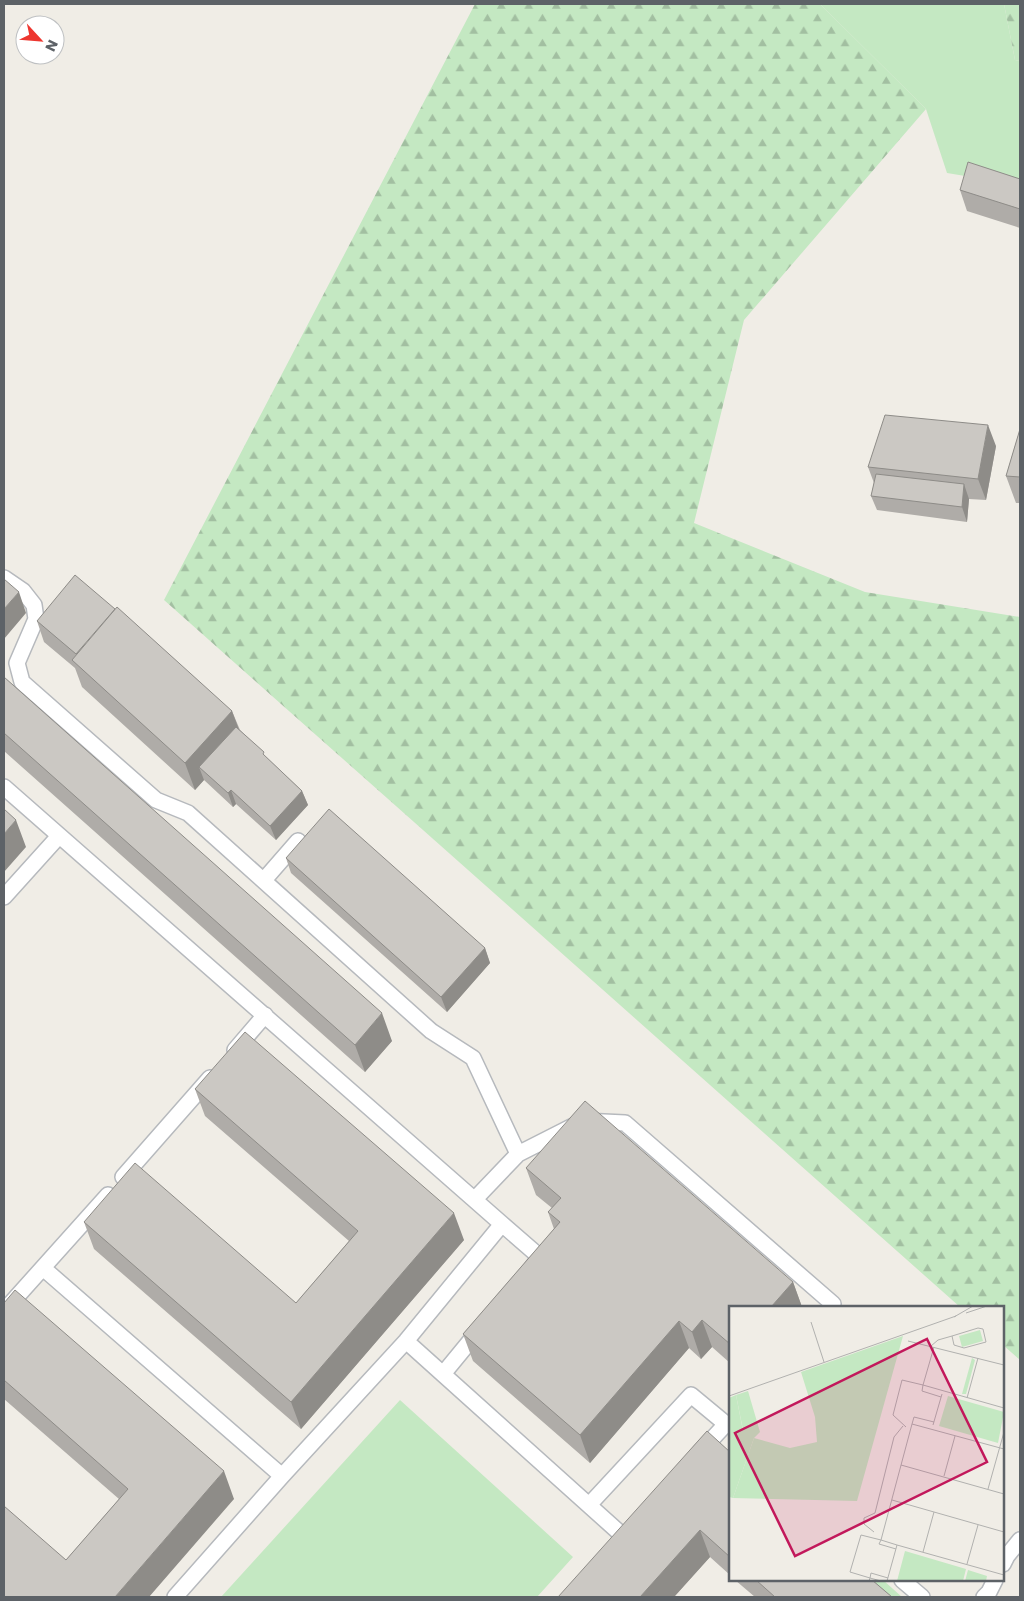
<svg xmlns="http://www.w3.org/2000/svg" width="1024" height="1601" font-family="Poppins,sans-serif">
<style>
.green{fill:#c4e8c2}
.forest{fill:url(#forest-firs)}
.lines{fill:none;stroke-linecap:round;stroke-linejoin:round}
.lane-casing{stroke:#b6b9bd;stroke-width:18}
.lane{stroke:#fff;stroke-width:15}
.wall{fill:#afaca8}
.shaded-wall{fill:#8e8c88}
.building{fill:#cbc8c3;stroke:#8e8c88}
.inset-road{fill:none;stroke:#b1b1af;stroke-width:1}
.view{fill:#c2185b;fill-opacity:0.15;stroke:#c2185b;stroke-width:2.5}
.inset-edge{fill:none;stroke:#5d6267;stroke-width:2.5}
</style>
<defs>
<pattern id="forest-firs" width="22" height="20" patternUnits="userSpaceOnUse" patternTransform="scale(1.25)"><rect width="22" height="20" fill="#c4e8c2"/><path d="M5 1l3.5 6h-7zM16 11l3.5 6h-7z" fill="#a2bfa1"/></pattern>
</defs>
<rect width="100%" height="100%" fill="#f0ede6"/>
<!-- green -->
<path class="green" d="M820,4H1004L1015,60L1020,61V185L947,173L926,109Z
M400,1400L573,1557L537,1597H221Z
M856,1580H883L902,1597H876Z"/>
<!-- forest -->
<path class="forest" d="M475,4H820L926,109L744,320L694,523L865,592L1020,617V1360L1003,1345V1307H960L164,600Z
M1004,4H1020V61L1015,60Z"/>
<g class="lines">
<!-- lane casing -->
<g class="lane-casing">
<path id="lane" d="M4,578L23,591L34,605L36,619L17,663L22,682L156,800L188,813L431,1031L473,1058L518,1154
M4,787L502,1224
M264,880L298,841
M4,897L59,836
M235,1050L265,1015
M123,1177L210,1078
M475,1199L518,1154L583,1121L625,1123L833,1304L830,1307
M43,1268L282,1476
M4,1311L108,1195
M406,1341L622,1535
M443,1374L480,1329
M589,1505L691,1395L726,1424L700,1452
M1003,1564L1007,1556L1020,1540
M902,1580L922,1597
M175,1597L282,1476L406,1341L502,1224L540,1257L533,1266
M984,1597L989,1592L995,1580"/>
</g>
<!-- lane -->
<use href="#lane" class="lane"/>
</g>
<!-- wall -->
<path class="wall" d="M1020,179V228L967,211L960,190Z
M1020,429V503H1016L1006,476Z
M996,446L986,500L969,499L967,522L877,510L871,496L874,483L868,467Z
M37,621L232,711L240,730L266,757L302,791L308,805L276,840L236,804L233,807L204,780L195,790L82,687L75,668L44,642Z
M4,677L392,1041L365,1072L4,751Z
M286,858L485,948L490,963L447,1012L291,873Z
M195,1089L464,1240L301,1429L94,1249L84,1222L296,1303L349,1241L205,1116Z
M526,1168L793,1282L802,1307H730V1363L712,1347L701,1359L689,1348L590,1463L473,1361L463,1334L554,1229L548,1212L552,1208L536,1195Z
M4,1303L234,1499L66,1560L119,1499L4,1399Z
M730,1452V1575L710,1557L674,1597H558Z
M735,1580H872L892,1597H755Z"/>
<!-- shaded-wall -->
<path class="shaded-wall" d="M988,425L996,446L986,500L978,479Z
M964,484L969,499L967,522L962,507Z
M19,592L26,613L4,639V609Z
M232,711L242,738L199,767L204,780L195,790L185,763Z
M231,790L236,804L233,807L228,793Z
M302,791L308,805L276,840L270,826Z
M16,820L26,847L4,872V834Z
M485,948L490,963L447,1012L441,997Z
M382,1013L392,1041L365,1072L355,1045Z
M454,1213L464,1240L301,1429L291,1402Z
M793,1282L802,1307H771Z
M702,1320L712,1347L701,1359L692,1332Z
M679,1321L689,1348L590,1463L580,1435Z
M224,1471L234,1499L149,1597H115Z
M700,1530L710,1557L674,1597H640Z"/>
<!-- building -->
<path class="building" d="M968,162L1020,179V209L960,190Z
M885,415L988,425L978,479L868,467Z
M1020,429V477L1006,476Z
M876,474L964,484L962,507L871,496Z
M75,575L115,609L76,654L37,621Z
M4,579L19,592L4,609Z
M117,607L232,711L185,763L72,660Z
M4,677L382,1013L355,1045L4,733Z
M236,727L264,752L263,754L302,791L270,826L231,790L228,793L199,767Z
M4,809L16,820L4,834Z
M329,809L485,948L441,997L286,858Z
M245,1032L454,1213L291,1402L84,1222L135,1163L296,1303L358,1231L195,1089Z
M585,1101L793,1282L771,1307H730V1344L702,1320L692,1332L679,1321L580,1435L463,1334L560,1222L548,1212L561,1198L526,1168Z
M15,1290L224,1471L115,1597H4V1506L66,1560L128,1489L4,1380V1303Z
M707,1431L730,1452V1557L700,1530L640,1597H558Z
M756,1580H872L892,1597H775Z"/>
<!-- overview -->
<g transform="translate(729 1306)">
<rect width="275" height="275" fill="#f0ede6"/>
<path d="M251,24L254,35L233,41L230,30ZM243,52L246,54L237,88H233ZM19,85L31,126L25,132L4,192L0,191V135L14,124L7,89ZM219,90L275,106L269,137L210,120ZM176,245L237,263L234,275H168ZM239,264L258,270L257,275H236Z" fill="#c4e8c2"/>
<path d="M174,30L128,195L4,192L25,132L61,142L88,136L86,111L72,66ZM7,89L14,125L0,135V92Z" fill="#c4e8c2"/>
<path class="inset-road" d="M237,7L258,0M225,11L244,0M82,16L95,56M179,35L275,59M202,40L209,34L223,30L249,22L254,23L257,36L235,42L225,39L223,30M0,90L227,10M212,91L193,85L194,79L275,102M238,92L249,52M205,116L185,111L183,118L275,143M204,119L213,88M177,121L164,109L173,74L194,79L205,41M172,159L275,188M215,170L226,130M259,183L275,126M163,194L275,226M145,226L135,218V212L146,207L165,131L174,120M150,238L152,234L168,239M150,238L167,243M194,246L205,206M238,258L249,219M140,275L141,272L121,266L132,229L152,234L183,118M152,275L141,272L142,267L159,272M158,275L168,239L275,269"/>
<path class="view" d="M198,33L258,156L66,250L6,127Z"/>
<rect width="275" height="275" class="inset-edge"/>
</g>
<!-- border -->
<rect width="1024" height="1601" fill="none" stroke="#5d6267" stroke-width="10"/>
<!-- north arrow -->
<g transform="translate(40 40) rotate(116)"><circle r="24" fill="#ffffff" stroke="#bec0c2"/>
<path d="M0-4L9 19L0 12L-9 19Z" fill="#ed362f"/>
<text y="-8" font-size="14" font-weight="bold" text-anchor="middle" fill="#5d6267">N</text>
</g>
</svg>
